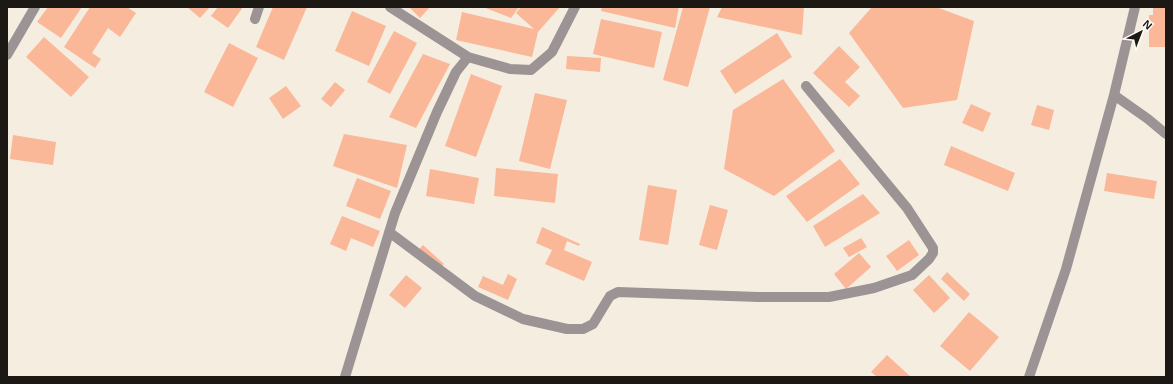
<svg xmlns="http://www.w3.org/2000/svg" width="1173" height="384" font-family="Arial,sans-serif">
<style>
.building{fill:#fab898}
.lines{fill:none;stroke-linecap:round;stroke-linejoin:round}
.minor{stroke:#9b9394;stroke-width:10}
</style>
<rect width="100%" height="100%" fill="#f5ede0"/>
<!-- building -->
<path class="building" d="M48,7H82L61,38L37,22Z
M90,7H127L136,13L120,37L108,28L92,53L101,59L95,68L64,47Z
M187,7H210L200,18Z
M218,7H243L228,28L211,16Z
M273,7H307L284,60L256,47Z
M409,7H430L420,18Z
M483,7H519L511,18Z
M521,7H560L538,32L532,57L456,40L462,12L534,29L516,13Z
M602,7H679L675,28L601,11Z
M683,7H710L688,87L663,80Z
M722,7H804L802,35L717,17Z
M872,7H936L974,21L957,100L903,108L849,33Z
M1153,7H1166V47H1149V15H1153Z
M352,11L386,26L369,66L335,51Z
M601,19L662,32L654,68L593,54Z
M394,31L417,43L390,94L367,82Z
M777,33L792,57L735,94L720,71Z
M44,37L89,77L71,97L26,57Z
M229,43L258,58L233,107L204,92Z
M839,46L860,67L845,82L860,96L849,107L813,73Z
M423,54L450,64L416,128L389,117Z
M567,56L601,58L600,72L566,69Z
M471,74L502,86L476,157L445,146Z
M783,79L835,151L774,196L724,169L733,110Z
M335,82L345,90L331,107L321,99Z
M286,86L301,106L283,119L269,98Z
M535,93L567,100L550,169L519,161Z
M971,104L991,113L983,132L962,123Z
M1037,105L1054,110L1049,130L1031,125Z
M344,134L407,145L397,188L333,166Z
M13,135L56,142L53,165L10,159Z
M951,146L1015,173L1008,191L944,165Z
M840,159L860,184L807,222L786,196Z
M496,168L558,174L555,203L494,196Z
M430,169L479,178L474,204L426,196Z
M1107,173L1157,181L1154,199L1104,191Z
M357,178L391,191L380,219L346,206Z
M648,185L677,190L668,245L639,240Z
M863,194L880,213L825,247L813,226Z
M710,205L728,210L717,250L699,245Z
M342,216L380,231L373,247L351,238L346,251L330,244Z
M542,227L580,244L579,246L567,241L564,250L592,262L584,281L545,264L552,250L536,243Z
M861,238L867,247L849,257L843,248Z
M909,240L919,255L897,271L886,256Z
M423,245L444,264L436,272L415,254Z
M859,253L871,267L846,289L834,274Z
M947,272L970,294L964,301L941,279Z
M508,274L517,279L508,300L478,287L483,276L503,285Z
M406,275L422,288L405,308L389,295Z
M929,275L950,298L934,313L913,290Z
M969,312L999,337L970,371L940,346Z
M887,355L911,377H877L871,372Z"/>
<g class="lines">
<!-- minor -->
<path class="minor" d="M390,7L468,57
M255,19L259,7
M7,55L35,7
M1114,95L1148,119L1166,134
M389,232L475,296L523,319L567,329H583L593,324L610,296L618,292L758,297H829L874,288L912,275L929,259L933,253V248L907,208L806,86
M345,377L395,213L437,112L456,72L468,57L510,69L531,70L552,52L575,7
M1029,377L1066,269L1114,95L1135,7"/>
</g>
<!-- border -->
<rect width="1173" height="384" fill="none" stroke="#1c1914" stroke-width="16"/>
<!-- north arrow -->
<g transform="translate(1141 32) rotate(42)" stroke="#fefbf5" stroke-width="3" paint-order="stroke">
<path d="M0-3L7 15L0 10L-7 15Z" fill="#1c1914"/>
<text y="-6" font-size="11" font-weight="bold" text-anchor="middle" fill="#1c1914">N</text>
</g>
</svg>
